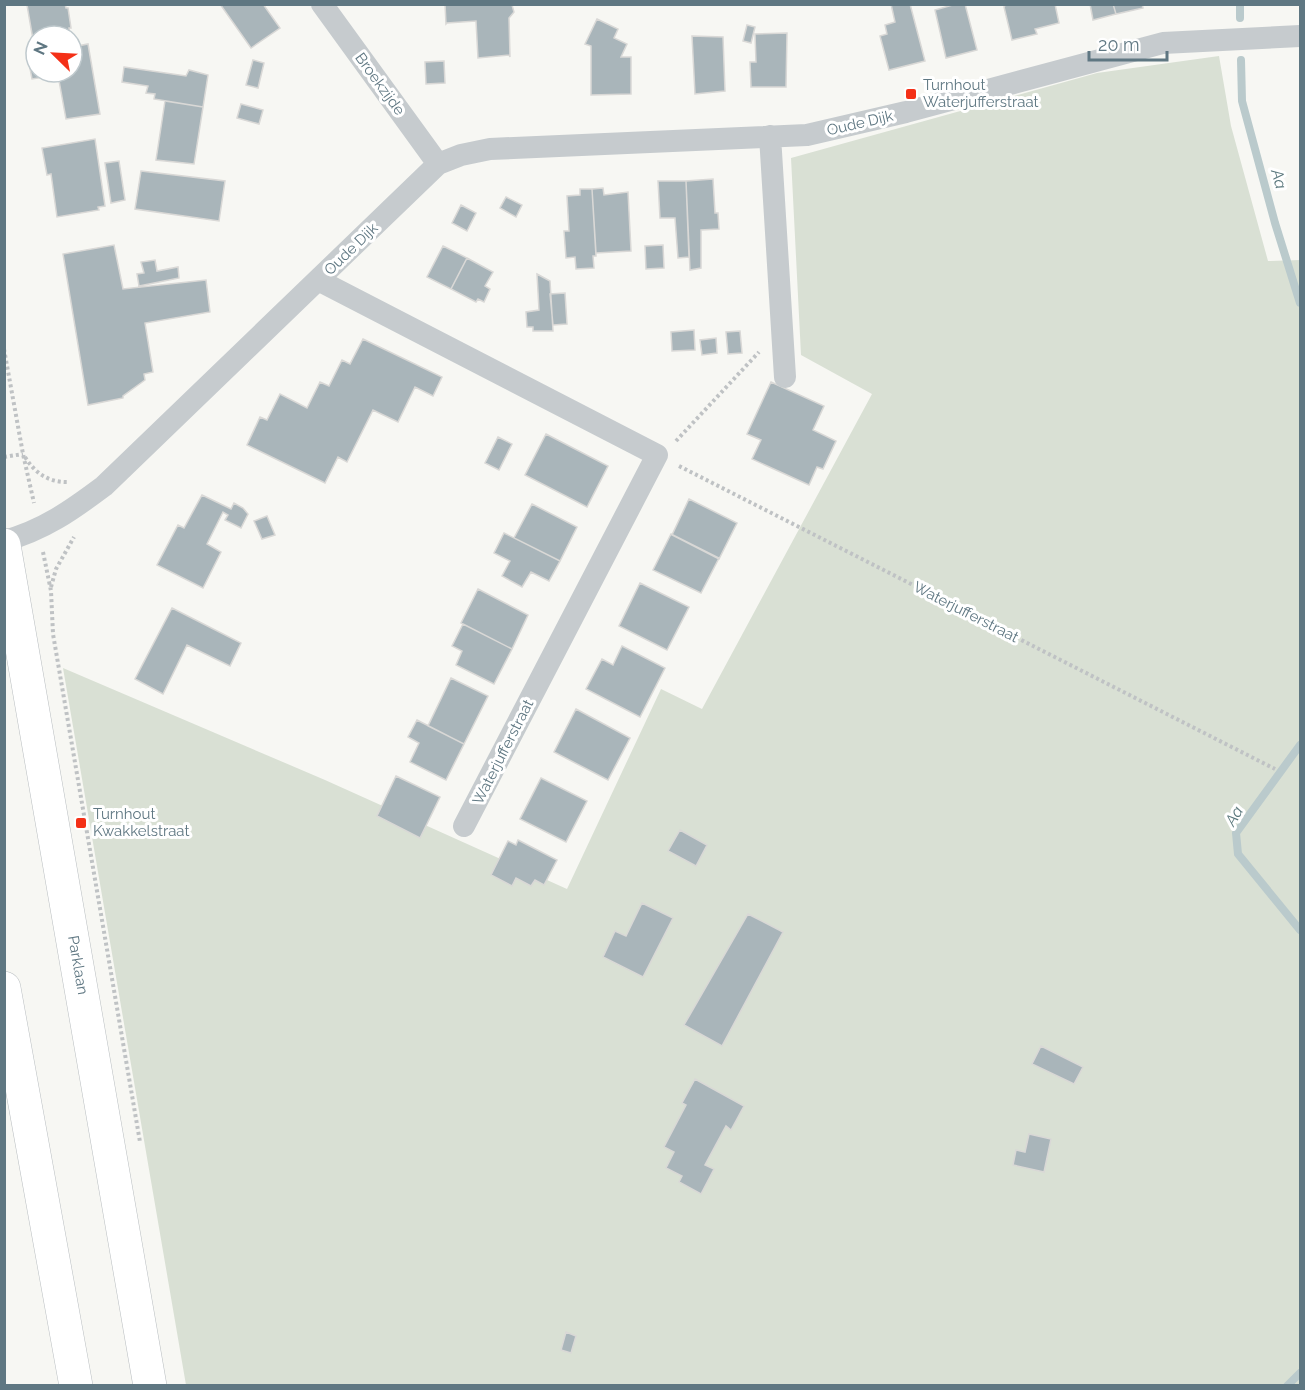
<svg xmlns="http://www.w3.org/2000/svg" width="1305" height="1390" font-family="Raleway,sans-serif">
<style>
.green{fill:#d9e0d4}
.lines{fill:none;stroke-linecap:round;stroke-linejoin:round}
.stream{stroke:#bacacc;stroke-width:8}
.building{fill:#a9b5ba;stroke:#d9d8d6;stroke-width:1.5}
.primary-casing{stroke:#b9bec1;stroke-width:34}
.path{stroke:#bfc2c4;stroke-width:4;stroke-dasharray:3 3;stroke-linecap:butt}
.minor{stroke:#c6cbce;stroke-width:22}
.primary{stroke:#fff;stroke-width:33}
.poi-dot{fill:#f43017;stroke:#fff;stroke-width:2}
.labels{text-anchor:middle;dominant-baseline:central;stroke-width:6;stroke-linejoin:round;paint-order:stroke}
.street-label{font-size:15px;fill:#5f7782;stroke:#fff}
.poi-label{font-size:15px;fill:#5f7782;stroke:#fff;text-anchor:start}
.water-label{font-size:16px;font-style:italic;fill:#5a777c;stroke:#fff}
</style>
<rect width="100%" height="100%" fill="#f7f7f3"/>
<!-- green -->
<path class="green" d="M1219,56L1231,126L1268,261L1300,260V1385H186L63,668L325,780L567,889L661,689L702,709L872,394L801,355L791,158L1097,73Z"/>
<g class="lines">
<!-- stream -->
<path class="stream" d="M1240,4V18
M1241,60L1242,101L1275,223L1300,303
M1300,745L1236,833L1238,854L1300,930
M1287,1386L1300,1373"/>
</g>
<!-- building -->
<path class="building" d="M65,4L66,8H68L71,28H69L70,36H36V57L27,5Z
M220,4H263L280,28L251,48Z
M445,4L512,5L514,12L509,18L510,57L509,55L478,58L476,21L447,23L446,24Z
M891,4H910L925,61L889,70L880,36L887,34L885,25L895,22Z
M956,4H965L977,50L946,58L935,10Z
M1006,4H1055L1059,23L1035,29L1037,34L1012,40L1004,7Z
M1090,4H1113L1116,14L1093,20Z
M1113,4H1142L1143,8L1116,14Z
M597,19L618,29L614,38L627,44L621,57H631V94L591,95V46L585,44Z
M747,25L755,27L751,43L743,41Z
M787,33L786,87H751L750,62H756L755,34Z
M692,36L723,37L725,91L695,94Z
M88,44L100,114L66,119L58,75L32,79L28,58L36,57V72H72V45V47Z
M253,60L264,63L258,88L246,85Z
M444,61L445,83L426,84L425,62Z
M124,67L186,76L189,70L208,75L203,107L154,99L155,94L146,93L148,86L122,82Z
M165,101L203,107L194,164L156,160Z
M241,104L263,110L259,124L237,118Z
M95,139L105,206L98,207L99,210L57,217L51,174L47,175L42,148Z
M119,161L125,200L111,203L105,163Z
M141,171L225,181L219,221L135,209Z
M713,179L715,213H718L719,229L701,230V268L690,270L686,181Z
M658,181H686L689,257L678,258L675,218H660Z
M603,188L604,195L628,192L631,251L596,253L592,189Z
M580,189H592L596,256H593L594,268L576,269L575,257L566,258L564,231H569L567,196L580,195Z
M506,197L522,205L516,217L500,208Z
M461,205L476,213L467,231L452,223Z
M114,245L123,289L206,280L210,312L145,323L153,372L144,374L145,380L123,396V398L88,405L63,254Z
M663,245L664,268L646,269L645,246Z
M443,246L467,258L451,289L427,277Z
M467,258L493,272L485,286L490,289L484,302L478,299L476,302L451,289Z
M155,260L157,271L178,267L179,278L139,286L137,274L144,273L141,262Z
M537,274L550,281L553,331H533V327H527L526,312L539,310Z
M565,293L567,324L553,325L550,294Z
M694,330L695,350L672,351L671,332Z
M740,331L742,353L728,354L726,332Z
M716,338L717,353L702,355L700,340Z
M363,339L442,377L433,396L415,387L398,422L373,410L347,462L338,457L325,483L247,445L260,417L267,420L280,394L307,408L320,382L329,386L342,360L350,364Z
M771,382L824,406L813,430L836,441L823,469L817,467L809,485L752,459L761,440L747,434Z
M546,434L608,466L587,507L525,475Z
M498,437L512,444L499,470L485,463Z
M202,495L231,509L234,503L243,508L248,514L241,528L225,520L228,515L223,512L207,544L221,552L203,588L157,565L178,525L184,528Z
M689,499L737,523L719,559L672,535Z
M532,504L577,527L560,561L514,538Z
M267,516L275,535L262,539L254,521Z
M504,533L560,561L549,581L531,572L522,587L502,576L510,561L494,553Z
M671,534L719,558L701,593L653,570Z
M640,583L689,607L667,650L619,626Z
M478,589L528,615L512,649L461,623Z
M172,608L241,643L230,666L187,645L163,694L135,679Z
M463,624L512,649L494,684L456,665L462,651L452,646Z
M622,646L665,668L640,717L586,689L602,659L613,665Z
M451,678L488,696L464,744L428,726Z
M576,709L630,738L608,780L554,752Z
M417,720L464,744L446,780L410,762L419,743L408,737Z
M396,776L440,797L420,838L377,816Z
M541,778L587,801L566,842L520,819Z
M680,830L707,845L696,866L668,851Z
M518,840L557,860L544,885L535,880L531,886L516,878L512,886L491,875L508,841L516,845Z
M642,903L673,918L643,977L603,957L615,931L626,936Z
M748,914L783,932L722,1046L684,1025Z
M1041,1046L1083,1067L1074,1084L1032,1064Z
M695,1079L744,1106L731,1130L726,1126L705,1165L714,1169L701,1194L679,1182L682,1176L666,1168L674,1152L664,1147L686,1105L682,1103Z
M1029,1134L1051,1139L1044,1172L1013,1165L1016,1150L1025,1152Z
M566,1332L576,1336L571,1353L561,1350Z"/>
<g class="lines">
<!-- primary casing -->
<g class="primary-casing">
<path id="primary" d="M4,545L150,1386
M4,988L76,1386"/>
</g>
<!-- path -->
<path class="path" d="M4,349L23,454L34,503
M676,441L759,352
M4,457L23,454
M25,457C35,473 48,482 67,482
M679,466L1275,769
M43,552L51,591L53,634L140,1142
M51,587L56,569L74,537"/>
<!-- minor -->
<path class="minor" d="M322,4L438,164
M770,136L785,377
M318,280L657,455L464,826
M4,541C44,530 72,510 104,486L438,164L461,155L490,149L807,135L906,112L1163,43L1300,36"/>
<!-- primary -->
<use href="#primary" class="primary"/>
</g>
<!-- markers -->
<g class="poi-dot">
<rect x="905" y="88" width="12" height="12" rx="3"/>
<rect x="75" y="817" width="12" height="12" rx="3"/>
</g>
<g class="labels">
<!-- street labels -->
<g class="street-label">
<text transform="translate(380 84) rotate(54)">Broekzijde</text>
<text transform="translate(860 123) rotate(-13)">Oude Dijk</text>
<text transform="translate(351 249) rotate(-44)">Oude Dijk</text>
<text transform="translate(966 612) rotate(27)">Waterjufferstraat</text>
<text transform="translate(503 752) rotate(-63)">Waterjufferstraat</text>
<text transform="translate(78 965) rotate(80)">Parklaan</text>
</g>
<!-- poi labels -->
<g class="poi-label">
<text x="923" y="85">Turnhout<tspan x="923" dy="17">Waterjufferstraat</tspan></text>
<text x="93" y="814">Turnhout<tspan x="93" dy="17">Kwakkelstraat</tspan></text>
</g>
<!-- water labels -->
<g class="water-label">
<text transform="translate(1279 179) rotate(74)">Aa</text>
<text transform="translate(1234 816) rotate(-59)">Aa</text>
</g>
</g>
<!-- border -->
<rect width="1305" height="1390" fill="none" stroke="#5f7782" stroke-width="12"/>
<!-- north arrow -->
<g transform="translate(54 54) rotate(294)"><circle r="28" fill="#ffffff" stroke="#bfc9cd" stroke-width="1.5"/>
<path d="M0-4.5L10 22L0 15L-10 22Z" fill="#f43017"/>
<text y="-9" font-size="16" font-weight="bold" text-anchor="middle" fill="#5f7782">N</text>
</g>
<!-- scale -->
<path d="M1089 51v9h78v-9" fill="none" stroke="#5f7782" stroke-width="3"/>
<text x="1098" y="51" font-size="18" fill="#5f7782" stroke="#ffffff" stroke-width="4.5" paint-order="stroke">20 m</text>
</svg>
